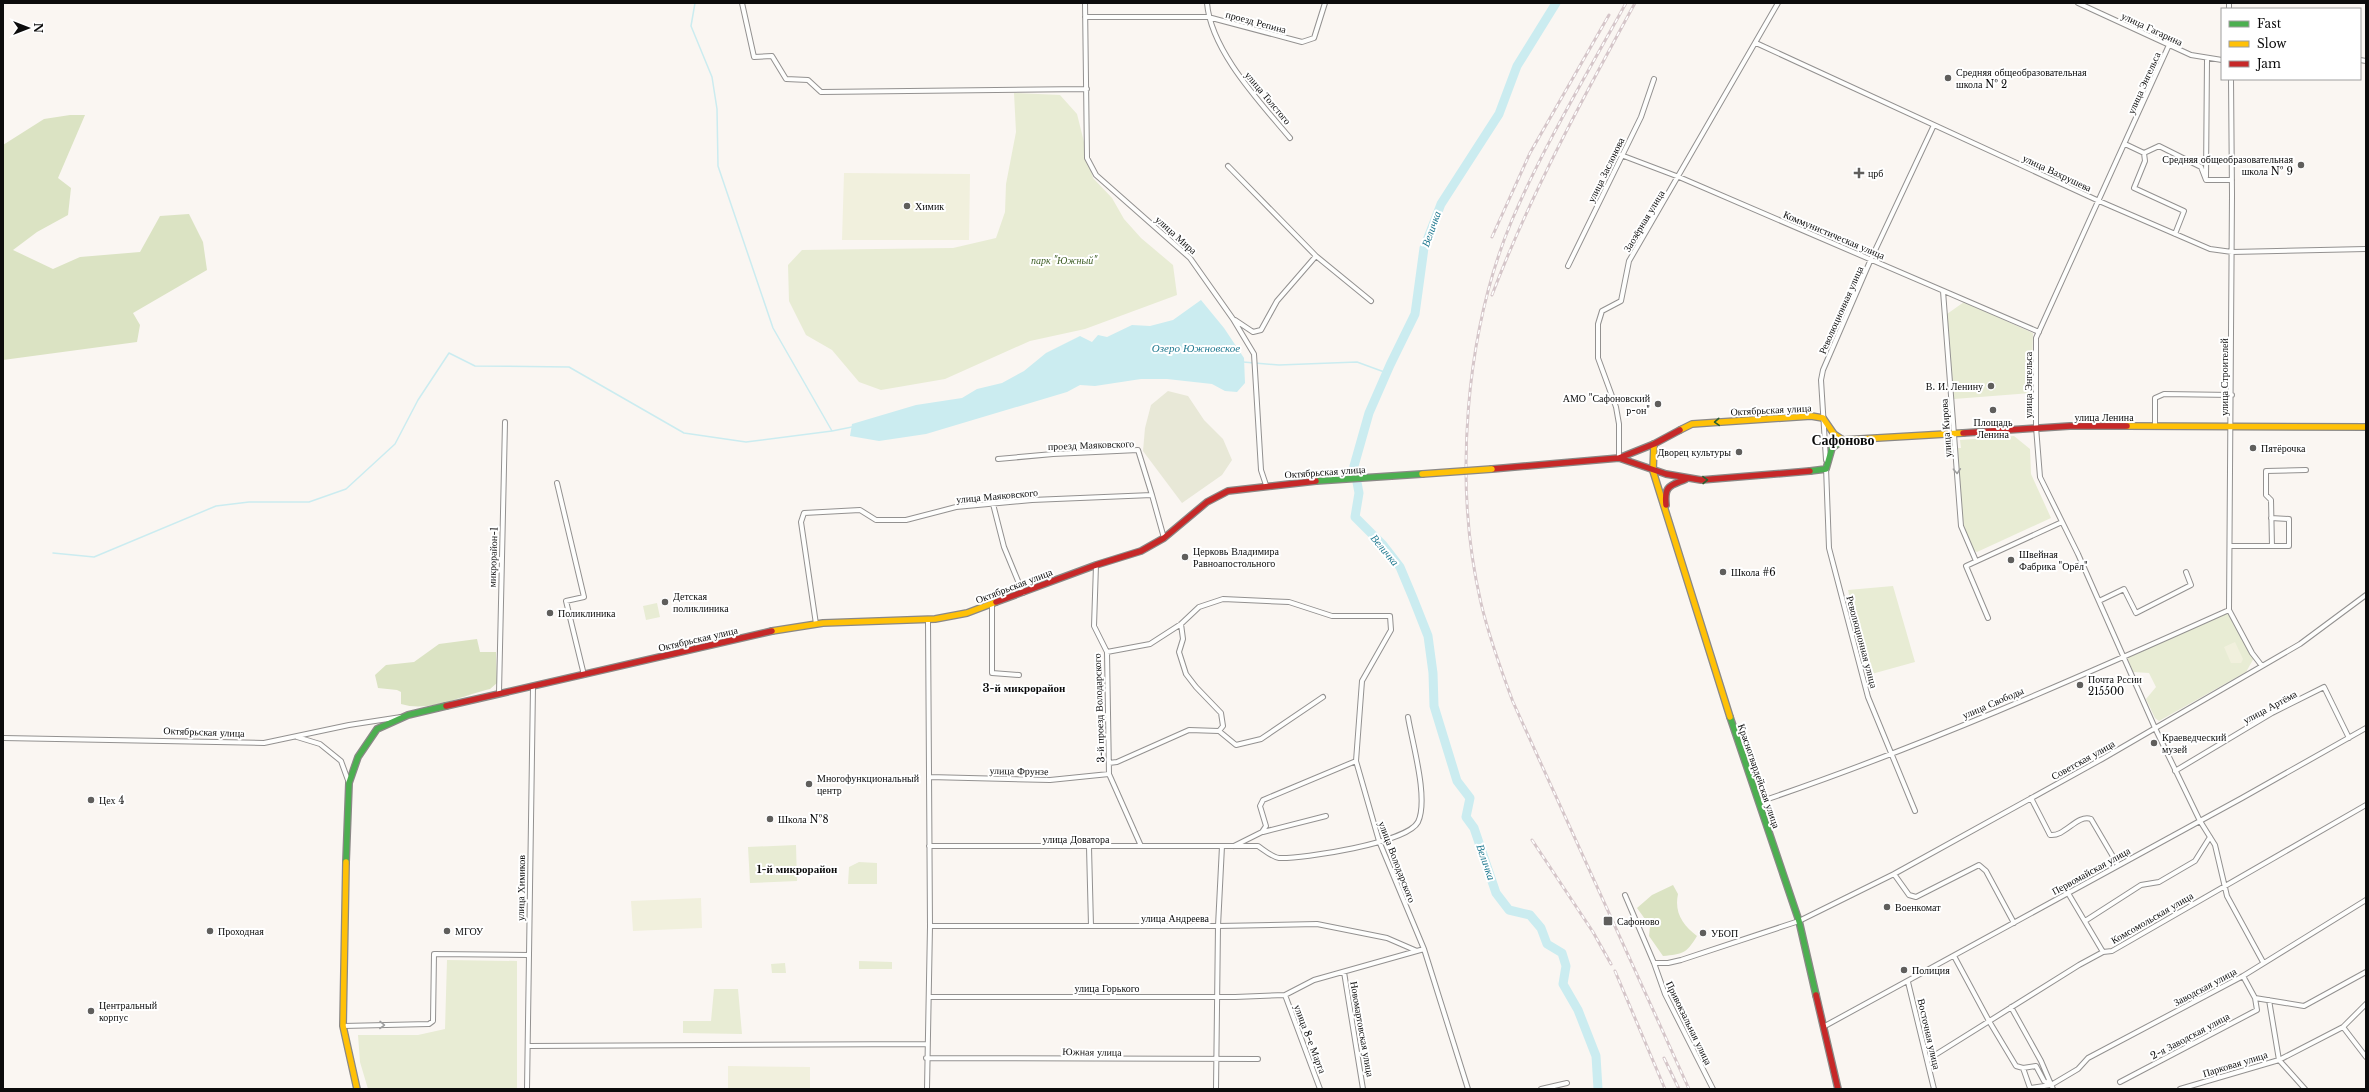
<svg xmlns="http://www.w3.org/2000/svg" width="2369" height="1092" font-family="'Libre Baskerville',serif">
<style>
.green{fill:#e8ecd4}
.forest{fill:#dbe3c3}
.cemetery{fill:#e8e8d7}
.pitch{fill:#f1f0dd}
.water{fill:#cbecf0}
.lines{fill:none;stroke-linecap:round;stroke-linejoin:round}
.stream{stroke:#cbecf0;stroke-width:1.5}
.river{stroke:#cbecf0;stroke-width:9}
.street-casing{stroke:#939190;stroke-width:6}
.fast-casing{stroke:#8a8886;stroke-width:8}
.slow-casing{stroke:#8a8886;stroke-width:8}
.jam-casing{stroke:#8a8886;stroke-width:8}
.street{stroke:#fefefd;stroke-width:4}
.fast{stroke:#4caf50;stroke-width:5.5}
.slow{stroke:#ffc107;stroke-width:5.5}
.jam{stroke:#c62828;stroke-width:5.5}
.rail-casing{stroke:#d5c6c9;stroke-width:3}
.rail{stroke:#fff;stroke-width:1.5;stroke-dasharray:4.5;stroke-linecap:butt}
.slow-bridge-casing{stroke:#8a8886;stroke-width:8;stroke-linecap:butt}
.slow-bridge{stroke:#ffc107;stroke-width:5.5}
.oneway{stroke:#2c5e2e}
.oneway2{stroke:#9d9d9d}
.poi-dot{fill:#5f5e5c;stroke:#fff;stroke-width:1.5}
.labels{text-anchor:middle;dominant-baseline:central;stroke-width:4;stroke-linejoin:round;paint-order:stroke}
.street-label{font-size:10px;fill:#0c0c0c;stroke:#fff}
.poi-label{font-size:10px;fill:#0c0c0c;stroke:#fff;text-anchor:start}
.park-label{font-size:10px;font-style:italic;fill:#3d5d24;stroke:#fff}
.water-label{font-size:11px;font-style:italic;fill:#237b91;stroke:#fff}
.neighbourhood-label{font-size:11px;font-weight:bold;fill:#0c0c0c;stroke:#fff}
.district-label{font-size:14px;font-weight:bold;fill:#0c0c0c;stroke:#fff}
</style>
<rect width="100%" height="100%" fill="#faf6f2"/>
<!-- green -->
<path class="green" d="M1014,93L1060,95L1077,114L1093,178L1112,198L1124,219L1141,238L1173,265L1177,295L1085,329L1030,341L945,379L881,390L859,382L832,350L806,335L789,301L788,265L802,250L953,248L996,238L1005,212L1006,184L1016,132Z
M1964,302L2033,333L2031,393L1954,399L1947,314Z
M2014,436L2030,449L2031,474L2051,518L1977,552C1959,545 1959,468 1958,448H1961L1960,440Z
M1893,586L1915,662L1868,675L1848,590Z
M657,603L660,617L646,620L643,606Z
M2228,613L2254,658L2246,672L2159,721L2155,718L2146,699L2156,687L2149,673L2133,672L2127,657Z
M796,845L797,881L750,883L748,847Z
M859,862L877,863V884H848L849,867Z
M447,960L517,961V1089H368L360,1062L358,1035H418L445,1029Z
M859,961L892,962V969H859Z
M785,963L786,973H772L771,964Z
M714,989H738L742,1034L683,1033V1021H711Z"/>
<!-- forest -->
<path class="forest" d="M70,115H85L58,178L71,188L68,215L37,232L13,250L53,269L80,257L140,252L160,216L189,214L203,242L207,270L133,313L140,325L137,342L3,360V145L44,119Z
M477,639L480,652H496L497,683L490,689C463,695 430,713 401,704V692L397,690L378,688L375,675L386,665L414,662L439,644Z
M1673,885L1678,894C1674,913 1683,925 1697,936C1686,954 1683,954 1663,956L1649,936L1650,926L1637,908L1652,895Z"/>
<!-- cemetery -->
<path class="cemetery" d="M1168,391L1188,396L1204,420L1223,439L1232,460L1222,475L1182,503L1143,451L1145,428L1151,405Z"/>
<!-- pitch -->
<path class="pitch" d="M844,173L970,174L969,240H842Z
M2235,642L2243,659L2241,663H2231L2224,647Z
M701,898L702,928L633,931L631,901Z
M728,1066L810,1067V1089H728Z"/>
<!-- water -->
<path class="water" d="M1201,300L1224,328L1244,358L1245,383L1237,392L1225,391L1212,384L1167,379H1141L1095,386L1080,385L1067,392L926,434L879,441L850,436L852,424L916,405L962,398L977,389L1002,383L1024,371L1046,353L1080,336L1092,342L1098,335L1107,337L1132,325L1150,326L1173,320Z"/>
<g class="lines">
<!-- stream -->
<path class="stream" d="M695,3L691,26L712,77L717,109L718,166L773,328L832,431L852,427
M1243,362L1279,365L1357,362L1387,373
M53,553L94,557L216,506L249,502H309L346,489L395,444L418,400L449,353L475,366L569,367L684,433L746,442L832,431"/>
<!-- river -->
<path class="river" d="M1556,3L1517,66L1499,114L1441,204L1424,248L1415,314L1390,365L1369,413L1354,466L1359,493L1355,517L1383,545L1400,567L1413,598L1428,636L1433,673L1434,706L1457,781L1470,798L1466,817L1474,828L1496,893L1509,910L1530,915L1541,928L1547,944L1562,953L1566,966L1563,984L1578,1010L1596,1056L1598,1089"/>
<!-- street casing -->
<g class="street-casing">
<path id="street" d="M742,3L754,57L772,56L786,79L808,80L821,92L1087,89
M1085,3L1087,158L1096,175L1190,258L1233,319L1254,354L1261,470L1266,485
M1207,3C1211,51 1260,102 1290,138
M2078,3L2191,55L2222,60
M2229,3V9
M1085,17H1208L1302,42L1314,38L1325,3
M1756,43L2099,201L2210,249L2232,252L2366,249
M2169,45L2036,338V427L2040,477L2078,554L2155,728L2200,821L2215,845L2227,896L2263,962
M2360,60L2366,61
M2231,79L2232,195L2229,610L2252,653L2262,666
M2125,144L2144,153L2159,146L2201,167L2206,180H2232
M2144,153L2145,161L2134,188L2184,211L2175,234
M1621,155L1679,177L2039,332
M1228,166L1316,256L1371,301
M2206,177L2207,59
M1568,266L1641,117L1654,79
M1943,291L1961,526L1976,561
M1235,320L1253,332L1261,330L1277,301L1316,256
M2155,426V398L2164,394L2232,395
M1619,458V424L1616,407L1598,358V324L1602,311L1621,301L1629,261L1778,3
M998,459L1053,454L1138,450L1152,495
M1826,460L1821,380L1823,370L1871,259L1934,125
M1826,467L1829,548L1868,697L1915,811
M557,483L584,597L566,601L584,675
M993,504L1004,547L1023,593
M2230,546H2289V519L2271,518
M2272,546L2271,500L2266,495V471L2306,470
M1096,565L1094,626L1107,652L1109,774L1141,846
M2099,601L2124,589L2136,613L2191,585L2186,572
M992,605V673L1019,675
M1988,618L1966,566L2062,522
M816,624L801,522L804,513L860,510L876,520H906L956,507L1032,500L1152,495L1164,538
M1181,624L1183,639L1179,652L1186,674L1196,687L1221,713L1223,726L1219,731
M1107,652L1150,644L1181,624L1199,607L1223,599L1289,602L1332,616H1390L1391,630L1362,681L1356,761L1379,841L1424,949L1468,1089
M499,693L505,422
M297,737L320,744L341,761L349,783
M3,738L264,743L349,725L401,717
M1109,763L1117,762L1189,730L1219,731L1236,745L1261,739L1323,697
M2175,771L2272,713L2324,687L2349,738
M929,777L1050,780L1109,774
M2031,798L2050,835C2065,837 2077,814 2091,819L2118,865
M1759,802C1919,748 2075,679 2229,610
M1263,832L1326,816
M929,846H1258C1264,850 1272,857 1279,858C1303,859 1407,843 1418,822C1429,799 1412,742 1408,717
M1234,846L1262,832L1266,826L1260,806L1263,800L1356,761
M1089,847L1091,926
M1894,874L1909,895L1916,897L1979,865L1986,871L2014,923
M2068,893L2103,952
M1625,895L1654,963H1668L1681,960L1799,921L1894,874L2102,759L2300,644L2366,595
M2085,921L2141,885L2159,882L2195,861L2210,837
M930,926H1218L1317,924L1387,938L1417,951
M1954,956L1989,1021L2016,1066L2023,1068L2030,1088L2051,1085L2044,1081L2036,1066L2023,1068
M1654,963L1665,994L1713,1089
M1344,972L1363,1089
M2243,976L2255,998L2304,1006L2366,972
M1908,982L1934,1089
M1285,995L1320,1089
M929,997H1235L1285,995L1314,980L1424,949
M2269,1000L2279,1060L2343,1027L2366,1004
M2011,1007L2041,1061L2053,1089
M343,1026L429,1024L433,1021L434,954L528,955
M1823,1027L2242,798L2366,728
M2343,1027L2366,1057
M528,1046L927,1044
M926,1058L1258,1059
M1927,1060L2079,965L2103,952L2112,951L2366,805
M2120,1082L2257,1010L2255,998
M2051,1085L2078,1069L2088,1058L2243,976L2366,900
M527,1089L533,687
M927,1089L930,926L928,620
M1216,1089L1218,926L1222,846
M1541,1089L1567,1083
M2180,1089L2279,1060L2305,1089"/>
</g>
<!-- fast casing -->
<g class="fast-casing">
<path id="fast" d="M1810,471L1826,469L1832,448L1843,440
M1316,481L1422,474
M1730,717L1799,921L1816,995
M346,862L349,783L358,757L377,729L408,715L446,706"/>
</g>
<!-- slow casing -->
<g class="slow-casing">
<path id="slow" d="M2127,426L2366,427
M1680,430L1692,424L1811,416L1823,418L1834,434L1843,440L1963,433
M1654,444L1653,471L1730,717
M772,631L823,623L935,619L967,613L996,602
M346,862L343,1026L357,1089"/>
</g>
<!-- jam casing -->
<g class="jam-casing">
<path id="jam" d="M1963,433L2070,426H2127
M1619,458L1666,474L1701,480L1810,471
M1492,469L1619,458L1654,444L1680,430
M1666,505C1664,485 1670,486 1686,479
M996,602L1096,565L1141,551L1164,538L1207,502L1228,491L1316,481
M446,706L772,631
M1816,995L1838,1089"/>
</g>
<!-- street -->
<use href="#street" class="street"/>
<!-- fast -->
<use href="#fast" class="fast"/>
<!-- slow -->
<use href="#slow" class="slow"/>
<!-- jam -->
<use href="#jam" class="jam"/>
<!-- rail casing -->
<g class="rail-casing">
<path id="rail" d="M1626,3C1587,74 1544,145 1512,220C1465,332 1453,484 1481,603C1489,637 1501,670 1513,702L1689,1089
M1492,237L1530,153L1609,15
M1492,295C1531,193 1583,98 1635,3
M1532,840L1593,932L1611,964
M1615,971L1665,1089
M1664,1058L1679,1089"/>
</g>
<!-- rail -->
<use href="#rail" class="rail"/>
<!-- slow-bridge casing -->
<g class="slow-bridge-casing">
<path id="slow-bridge" d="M1422,474L1492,469"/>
</g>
<!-- slow-bridge -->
<use href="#slow-bridge" class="slow-bridge"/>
</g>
<!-- one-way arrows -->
<defs><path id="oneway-chevron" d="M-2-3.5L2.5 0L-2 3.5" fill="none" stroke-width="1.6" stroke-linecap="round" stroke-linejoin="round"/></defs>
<g class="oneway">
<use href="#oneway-chevron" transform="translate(1717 422) rotate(176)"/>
<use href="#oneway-chevron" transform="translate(1705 480) rotate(-1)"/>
</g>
<g class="oneway2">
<use href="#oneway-chevron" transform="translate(1957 471) rotate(87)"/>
<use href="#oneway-chevron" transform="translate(382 1025) rotate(1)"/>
</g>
<!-- markers -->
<g class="poi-dot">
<circle cx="1948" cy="78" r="4"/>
<circle cx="2301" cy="165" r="4"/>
<path d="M1857 167h4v4h4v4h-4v4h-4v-4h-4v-4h4z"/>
<circle cx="907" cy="206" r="4"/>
<circle cx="1991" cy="386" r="4"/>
<circle cx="1658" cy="404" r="4"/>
<circle cx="1993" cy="410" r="4"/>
<circle cx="2253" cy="448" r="4"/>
<circle cx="1739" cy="452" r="4"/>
<circle cx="1185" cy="557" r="4"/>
<circle cx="2011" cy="560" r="4"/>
<circle cx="1723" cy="572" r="4"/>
<circle cx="665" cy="602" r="4"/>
<circle cx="550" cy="613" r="4"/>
<circle cx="2080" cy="685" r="4"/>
<circle cx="2154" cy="743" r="4"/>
<circle cx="809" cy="784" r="4"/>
<circle cx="91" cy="800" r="4"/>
<circle cx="770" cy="819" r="4"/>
<circle cx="1887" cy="907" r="4"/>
<rect x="1603" y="916" width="10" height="10" rx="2"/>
<circle cx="210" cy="931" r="4"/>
<circle cx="447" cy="931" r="4"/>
<circle cx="1703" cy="933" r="4"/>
<circle cx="1904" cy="970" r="4"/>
<circle cx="91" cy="1011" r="4"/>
</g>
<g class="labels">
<!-- street labels -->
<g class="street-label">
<text transform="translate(1256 22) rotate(15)">проезд Репина</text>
<text transform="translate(2152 29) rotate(25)">улица Гагарина</text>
<text transform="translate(2144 83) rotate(-66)">улица Энгельса</text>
<text transform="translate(1268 98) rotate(50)">улица Толстого</text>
<text transform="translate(1606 170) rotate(-64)">улица Заслонова</text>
<text transform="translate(2057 173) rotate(25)">улица Вахрушева</text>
<text transform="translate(1644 221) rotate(-59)">Заозёрная улица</text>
<text transform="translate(1176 235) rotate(42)">улица Мира</text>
<text transform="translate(1834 235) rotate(23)">Коммунистическая улица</text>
<text transform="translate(1841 310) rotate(-66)">Революционная улица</text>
<text transform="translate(2224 377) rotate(-90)">улица Строителей</text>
<text transform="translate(2028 385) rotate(-90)">улица Энгельса</text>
<text transform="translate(1771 410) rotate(-3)">Октябрьская улица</text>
<text x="2104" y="417">улица Ленина</text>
<text transform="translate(1946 428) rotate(-94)">улица Кирова</text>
<text transform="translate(1091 445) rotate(-2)">проезд Маяковского</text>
<text transform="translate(1325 472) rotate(-4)">Октябрьская улица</text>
<text transform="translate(997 496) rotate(-5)">улица Маяковского</text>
<text transform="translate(493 557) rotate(-88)">микрорайон-1</text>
<text transform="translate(1014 586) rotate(-21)">Октябрьская улица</text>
<text transform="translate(698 639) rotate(-13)">Октябрьская улица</text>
<text transform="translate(1862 642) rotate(75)">Революционная улица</text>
<text transform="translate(1993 703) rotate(-23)">улица Свободы</text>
<text transform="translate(2270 707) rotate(-28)">улица Артёма</text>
<text transform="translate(1099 708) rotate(-92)">3-й проезд Володарского</text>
<text transform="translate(204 732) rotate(2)">Октябрьская улица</text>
<text transform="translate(2083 760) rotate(-29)">Советская улица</text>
<text transform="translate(1019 771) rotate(1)">улица Фрунзе</text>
<text transform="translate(1759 776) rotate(71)">Красногвардейская улица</text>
<text x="1076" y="839">улица Доватора</text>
<text transform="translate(1397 862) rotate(69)">улица Володарского</text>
<text transform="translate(2091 871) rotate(-29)">Первомайская улица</text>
<text transform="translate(521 888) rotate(-89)">улица Химиков</text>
<text x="1175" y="918">улица Андреева</text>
<text transform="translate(2152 918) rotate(-30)">Комсомольская улица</text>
<text transform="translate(2205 987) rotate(-28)">Заводская улица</text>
<text x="1107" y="988">улица Горького</text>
<text transform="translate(1689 1023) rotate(64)">Привокзальная улица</text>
<text transform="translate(1362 1029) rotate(80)">Новомартовская улица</text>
<text transform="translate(1929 1034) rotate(77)">Восточная улица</text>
<text transform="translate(2190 1036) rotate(-28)">2-я Заводская улица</text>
<text transform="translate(1310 1039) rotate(69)">улица 8-е Марта</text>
<text transform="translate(1092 1052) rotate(1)">Южная улица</text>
<text transform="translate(2235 1064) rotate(-17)">Парковая улица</text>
</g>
<!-- poi labels -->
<g class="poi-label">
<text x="1956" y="72">Средняя общеобразовательная<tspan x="1956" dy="12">школа № 2</tspan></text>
<text x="2293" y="159" text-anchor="end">Средняя общеобразовательная<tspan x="2293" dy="12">школа № 9</tspan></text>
<text x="1868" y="173">црб</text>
<text x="915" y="206">Химик</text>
<text x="1983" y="386" text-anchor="end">В. И. Ленину</text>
<text x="1650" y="398" text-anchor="end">АМО "Сафоновский<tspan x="1650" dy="12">р-он"</tspan></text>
<text x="1993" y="422" text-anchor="middle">Площадь<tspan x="1993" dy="12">Ленина</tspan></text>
<text x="2261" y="448">Пятёрочка</text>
<text x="1731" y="452" text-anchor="end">Дворец культуры</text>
<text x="1193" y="551">Церковь Владимира<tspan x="1193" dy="12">Равноапостольного</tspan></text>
<text x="2019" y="554">Швейная<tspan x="2019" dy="12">Фабрика "Орёл"</tspan></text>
<text x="1731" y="572">Школа #6</text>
<text x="673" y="596">Детская<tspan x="673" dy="12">поликлиника</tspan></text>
<text x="558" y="613">Поликлиника</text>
<text x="2088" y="679">Почта Рссии<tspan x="2088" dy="12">215500</tspan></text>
<text x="2162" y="737">Краеведческий<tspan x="2162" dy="12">музей</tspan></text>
<text x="817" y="778">Многофункциональный<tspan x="817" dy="12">центр</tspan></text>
<text x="99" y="800">Цех 4</text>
<text x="778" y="819">Школа №8</text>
<text x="1895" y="907">Военкомат</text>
<text x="1617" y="921">Сафоново</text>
<text x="218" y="931">Проходная</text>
<text x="455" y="931">МГОУ</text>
<text x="1711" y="933">УБОП</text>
<text x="1912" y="970">Полиция</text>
<text x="99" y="1005">Центральный<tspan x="99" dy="12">корпус</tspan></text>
</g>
<!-- park labels -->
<g class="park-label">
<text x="1064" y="260">парк "Южный"</text>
</g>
<!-- water labels -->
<g class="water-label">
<text transform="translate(1431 229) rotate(-70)">Величка</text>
<text x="1196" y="348">Озеро Южновское</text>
<text transform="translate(1385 550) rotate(50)">Величка</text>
<text transform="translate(1486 862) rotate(71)">Величка</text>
</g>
<!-- neighbourhood labels -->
<g class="neighbourhood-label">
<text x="1024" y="688">3-й микрорайон</text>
<text x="797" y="869">1-й микрорайон</text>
</g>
<!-- district labels -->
<g class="district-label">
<text x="1843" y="440">Сафоново</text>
</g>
</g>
<!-- border -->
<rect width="2369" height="1092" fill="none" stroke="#0c0c0c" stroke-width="8"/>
<!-- legend -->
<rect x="2221" y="8" width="140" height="72" fill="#ffffff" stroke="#9e9e9e"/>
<rect x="2229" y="21" width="20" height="6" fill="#4caf50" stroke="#9e9e9e"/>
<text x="2257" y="28" font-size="12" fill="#0c0c0c">Fast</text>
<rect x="2229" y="41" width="20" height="6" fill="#ffc107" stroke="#9e9e9e"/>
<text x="2257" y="48" font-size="12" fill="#0c0c0c">Slow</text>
<rect x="2229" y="61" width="20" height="6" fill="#c62828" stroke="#9e9e9e"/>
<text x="2257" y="68" font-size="12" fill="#0c0c0c">Jam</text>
<!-- north arrow -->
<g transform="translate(28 28) rotate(90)" stroke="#ffffff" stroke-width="3" paint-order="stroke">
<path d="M0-3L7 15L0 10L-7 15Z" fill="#0c0c0c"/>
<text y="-6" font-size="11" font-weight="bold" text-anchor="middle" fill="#0c0c0c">N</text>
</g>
</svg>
